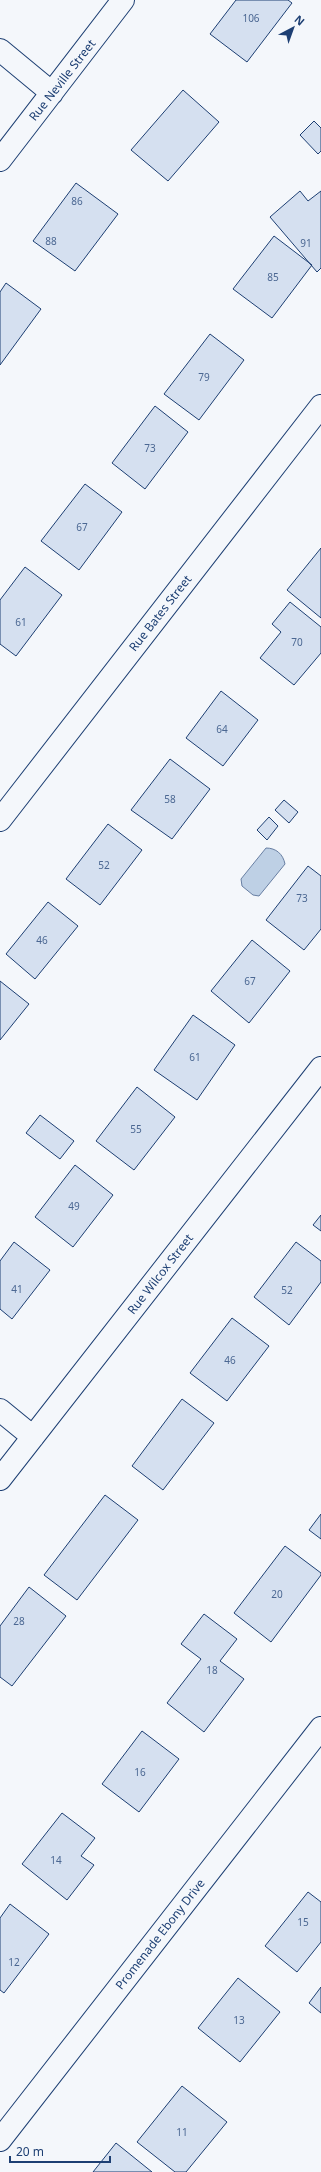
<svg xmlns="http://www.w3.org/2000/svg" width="321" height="2172" font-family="'Noto Sans',sans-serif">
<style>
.water{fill:#bed0e5;stroke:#687fa3}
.building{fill:#d5e0f0;stroke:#1d3f73}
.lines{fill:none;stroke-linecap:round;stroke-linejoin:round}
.minor-casing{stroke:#1d3f73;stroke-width:24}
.minor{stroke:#f4f7fb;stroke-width:22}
.labels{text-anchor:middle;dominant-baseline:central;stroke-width:3;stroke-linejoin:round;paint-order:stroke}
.number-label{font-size:10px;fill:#4b6792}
.street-label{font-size:12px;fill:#1d3f73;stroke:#f4f7fb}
</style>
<rect width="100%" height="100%" fill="#f4f7fb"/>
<!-- water -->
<path class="water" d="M266,848C276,848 283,854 285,864L259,896L253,895L242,886L241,879Z"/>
<!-- building -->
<path class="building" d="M236,0H288L292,3L247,62L210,34Z
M183,90L219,122L168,181L131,150Z
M314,121L321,128V151L318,154L300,135Z
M76,183L118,214L75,271L33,241Z
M300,191L308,201L321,191V268L317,272L270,217Z
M274,236L312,265L272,318L233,289Z
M6,283L41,309L0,365V292Z
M210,334L244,360L199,420L164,394Z
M155,406L188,432L145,489L112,463Z
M85,484L122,512L79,570L41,541Z
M321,548V618L287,590Z
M25,567L62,595L16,656L0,644V600Z
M290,602L321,627V653L294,685L260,658L281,632L272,624Z
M221,691L258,720L223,766L186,738Z
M170,759L210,789L172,839L131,810Z
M284,800L298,812L289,823L275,810Z
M269,817L278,826L267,840L257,830Z
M108,824L142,850L100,905L66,879Z
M308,866L321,876V929L304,950L266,920Z
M48,902L78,926L35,979L6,954Z
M252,940L290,971L249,1023L211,991Z
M0,981L29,1004L0,1040Z
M193,1015L235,1045L197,1100L154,1070Z
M137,1087L175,1117L134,1170L96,1141Z
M40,1115L74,1141L60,1159L26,1133Z
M75,1165L113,1195L73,1247L35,1217Z
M321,1215V1231L313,1225Z
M14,1242L50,1270L12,1319L0,1309V1261Z
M296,1242L321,1261V1282L289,1325L254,1297Z
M232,1318L269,1346L227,1401L190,1373Z
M182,1399L214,1423L163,1490L132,1466Z
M105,1495L138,1520L77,1600L44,1575Z
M321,1514V1539L309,1530Z
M285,1546L321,1573V1575L271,1642L234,1613Z
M29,1587L66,1616L12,1686L0,1677V1626Z
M204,1614L237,1639L220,1661L244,1679L204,1732L167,1703L201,1659L181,1644Z
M142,1731L179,1759L139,1812L102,1784Z
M62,1813L95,1838L81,1856L94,1865L67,1900L22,1864Z
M308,1892L321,1902V1942L297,1972L265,1946Z
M10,1904L49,1934L4,1993L0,1990V1918Z
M238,1978L280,2012L240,2062L198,2028Z
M321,1987V2013L309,2003Z
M182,2086L227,2122L186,2172H175L137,2142Z
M116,2143L152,2172H93Z"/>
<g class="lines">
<!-- minor casing -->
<g class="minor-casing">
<path id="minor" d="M0,50L52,93
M0,160L123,0
M0,820L321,406
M0,1410L33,1437
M0,1479L321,1068
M0,2140L321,1728"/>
</g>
<!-- minor -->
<use href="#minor" class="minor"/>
</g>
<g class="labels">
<!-- number labels -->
<g class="number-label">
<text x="251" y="18">106</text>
<text x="77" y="201">86</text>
<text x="51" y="241">88</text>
<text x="306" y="243">91</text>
<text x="273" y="277">85</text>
<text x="204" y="377">79</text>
<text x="150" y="448">73</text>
<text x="82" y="527">67</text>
<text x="21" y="622">61</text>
<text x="297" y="642">70</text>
<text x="222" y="729">64</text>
<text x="170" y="799">58</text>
<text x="104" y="865">52</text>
<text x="302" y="898">73</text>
<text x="42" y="940">46</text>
<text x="250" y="981">67</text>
<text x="195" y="1057">61</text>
<text x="136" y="1129">55</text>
<text x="74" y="1206">49</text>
<text x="17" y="1289">41</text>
<text x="287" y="1290">52</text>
<text x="230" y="1360">46</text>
<text x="277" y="1594">20</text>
<text x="19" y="1621">28</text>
<text x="212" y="1670">18</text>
<text x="140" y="1772">16</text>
<text x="56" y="1860">14</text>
<text x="303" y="1922">15</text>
<text x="14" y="1962">12</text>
<text x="239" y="2020">13</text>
<text x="182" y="2132">11</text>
</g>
<!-- street labels -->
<g class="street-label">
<text transform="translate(62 80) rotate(-52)">Rue Neville Street</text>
<text transform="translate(160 613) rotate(-52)">Rue Bates Street</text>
<text transform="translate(160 1274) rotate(-52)">Rue Wilcox Street</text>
<text transform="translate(160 1934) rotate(-52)">Promenade Ebony Drive</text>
</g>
</g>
<!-- north arrow -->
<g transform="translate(293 28) rotate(41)" stroke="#f4f7fb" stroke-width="3" paint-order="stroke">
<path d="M0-3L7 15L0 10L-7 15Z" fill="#1d3f73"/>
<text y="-6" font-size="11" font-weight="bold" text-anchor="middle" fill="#1d3f73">N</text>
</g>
<!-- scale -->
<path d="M10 2156v6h100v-6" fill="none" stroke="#1d3f73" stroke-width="2"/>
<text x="16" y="2156" font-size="12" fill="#1d3f73" stroke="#f4f7fb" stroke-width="3" paint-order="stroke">20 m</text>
</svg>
